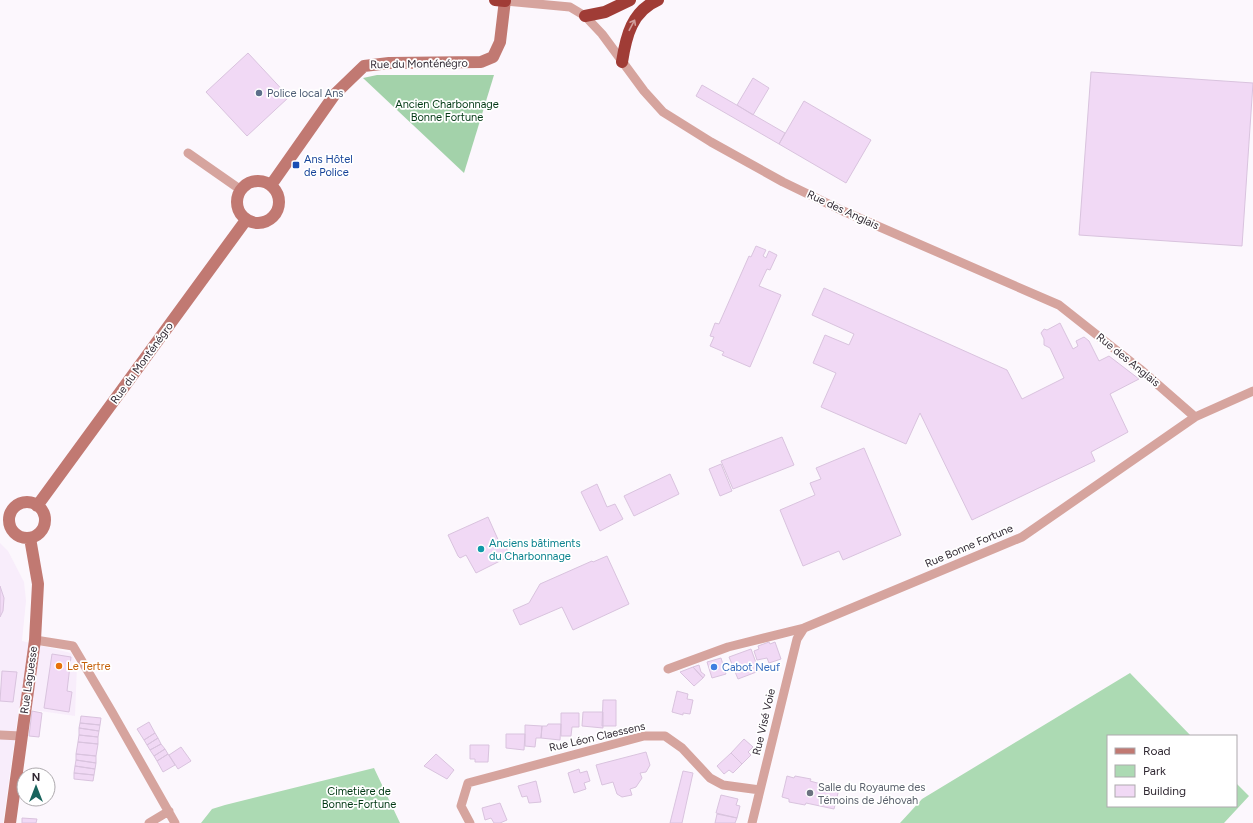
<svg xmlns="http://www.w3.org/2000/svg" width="1253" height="823" font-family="Figtree,sans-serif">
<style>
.built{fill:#f8edfb}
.green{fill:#acdab3}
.forest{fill:#a3d2aa}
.building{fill:#f1d9f5;stroke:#d9c3de}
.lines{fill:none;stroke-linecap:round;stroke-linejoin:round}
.street{stroke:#d6a49e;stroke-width:9}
.secondary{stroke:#c17972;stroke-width:12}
.highway{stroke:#a03c36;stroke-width:12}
.oneway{stroke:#d09e9a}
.service-dot{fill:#5c6f8a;stroke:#fff;stroke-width:1.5}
.transit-dot{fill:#1a4fb4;stroke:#fff;stroke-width:1.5}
.culture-dot{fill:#0f9aa8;stroke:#fff;stroke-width:1.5}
.food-dot{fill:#e8710a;stroke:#fff;stroke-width:1.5}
.shop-dot{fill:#3f7fe0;stroke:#fff;stroke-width:1.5}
.worship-dot{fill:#6b7280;stroke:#fff;stroke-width:1.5}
.labels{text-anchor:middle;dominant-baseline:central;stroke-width:3.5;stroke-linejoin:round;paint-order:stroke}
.street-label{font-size:11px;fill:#312933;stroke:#fff}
.service-label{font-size:11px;fill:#4e5e75;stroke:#fff;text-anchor:start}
.park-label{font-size:11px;fill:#023914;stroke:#fff}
.transit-label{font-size:11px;fill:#164399;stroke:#fff;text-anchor:start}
.culture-label{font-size:11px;fill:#0d838f;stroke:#fff;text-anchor:start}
.food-label{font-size:11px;fill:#c56008;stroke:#fff;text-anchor:start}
.shop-label{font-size:11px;fill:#366cbe;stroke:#fff;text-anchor:start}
.worship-label{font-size:11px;fill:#5b616d;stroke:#fff;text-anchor:start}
</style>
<rect width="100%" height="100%" fill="#fcf7fd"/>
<!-- built -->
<path class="built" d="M0,543L8,551L24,582L26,601L22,641L71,653L77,665L75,716L19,708L3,823H0Z"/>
<!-- green -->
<path class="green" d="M1130,673L1191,736H1108V806H1236V783L1249,796L1224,823H900L922,799Z
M374,768L400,823H201L212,809L225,805Z"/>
<!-- forest -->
<path class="forest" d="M377,75H494L464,173L363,78Z"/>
<!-- building -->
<path class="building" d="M248,53L289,97L247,136L206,92Z
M1091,72L1253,83L1242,246L1079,235Z
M753,78L769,88L753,115L737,105Z
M702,85L785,133L779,144L696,96Z
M804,101L871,140L846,183L779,144Z
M756,246L766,250L763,256L766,258L769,251L777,255L770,270L767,269L759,286L781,295L750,367L722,355L724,352L710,346L714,337L710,336L715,323L719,324L749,256L751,257Z
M824,288L1007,370L1022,399L1064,378L1050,348L1044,345V339L1041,333L1044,329L1047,330L1060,323L1073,349L1078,346L1076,341L1084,337L1089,341L1099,361L1109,356L1139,379L1110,394L1128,432L1091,452L1095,461L972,520L920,413L906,444L821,407L836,373L813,363L825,335L849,345L854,334L812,315Z
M782,437L794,465L733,489L721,461Z
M864,448L901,535L843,560L839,551L803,566L780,510L815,495L810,483L821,479L816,468Z
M721,464L732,491L720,496L709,469Z
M670,474L679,494L634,516L624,496Z
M597,484L607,507L615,504L623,519L600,531L581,492Z
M488,517L500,544L504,543L510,556L476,573L466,555L460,558L458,556L448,535Z
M607,556L629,604L573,630L562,607L520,625L513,610L529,603L540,584L592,561L593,562Z
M0,586L4,598L3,611L0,617Z
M769,642L770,644L775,642L781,659L769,663L767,658L757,660L754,651L759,649L758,646Z
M751,649L759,671L738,679L729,657Z
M52,654L71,657L67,691L72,692L69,712L44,708Z
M721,658L726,674L712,678L707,662Z
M699,665L701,672L705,675L703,678L693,667Z
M693,667L703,678L694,686L680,672Z
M2,671L17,672L13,702L0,701Z
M677,691L688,694L687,699L693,700L690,714L683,713V715L672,712Z
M603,700H616V726H602Z
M32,711L42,713L39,737L29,736Z
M583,712H603V728L582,726Z
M561,713H579V727H572L571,736H561Z
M81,716L101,718L100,725L80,723Z
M149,722L155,733L144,740L137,729Z
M80,723L100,725L99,731L79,728Z
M548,724H561L560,740L541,738L542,726H547Z
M525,725L542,726L541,738H536L535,747L525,746Z
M79,728L99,731L98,737L79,735Z
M155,733L158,738L147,745L144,740Z
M506,734H525L524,750L506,748Z
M79,735L98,737V744L78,742Z
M158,738L161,744L150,750L147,745Z
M744,739L753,747L748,752L751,755L742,764L731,753Z
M78,742L98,744L96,756L76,754Z
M161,744L165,749L154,756L150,750Z
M470,745H489L488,762H475V759H470Z
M181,747L191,761L178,769L169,755Z
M165,749L168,754L157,761L154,756Z
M646,752L650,765L646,772L640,773L642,778L636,787L630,789L632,795L622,797L617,794L613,782L602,785L596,765Z
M731,753L742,764L733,773L729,770L724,774L717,766Z
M76,754L96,756V763L76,760Z
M168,754L175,765L163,772L157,761Z
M436,754L454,770L447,779L424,766Z
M76,760L96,763L95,769L75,766Z
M75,766L95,769L94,775L74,773Z
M579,769L580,773L587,771L590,781L584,783L586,789L574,793L568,773Z
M683,771L693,773L682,823H670Z
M74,773L94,775L93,781L74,779Z
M787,776L794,778L795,776L811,779L810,781L839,789L834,809L806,803L805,805L789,802V799L782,797Z
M536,781L541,802L529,803L527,796L522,797L518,786Z
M721,795L738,799L736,805L740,806L737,818L716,813Z
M500,803L507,820L500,823H494L491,818L485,820L482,808Z
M717,814L737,818L735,823H715Z
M22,818L37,819L36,823H22Z"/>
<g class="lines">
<!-- street -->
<path class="street" d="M505,1L570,7L585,16L602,34L644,91L663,112L711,142L783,182L843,211L1059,305L1140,369L1195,417
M188,153L241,190
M35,640L73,646L112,712L175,823
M668,669L728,647L804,628L1022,537L1195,417L1253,391
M0,735L21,736
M149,823L169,811
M470,823L461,806L468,783L644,736H665L682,748L710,778L723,785L760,790
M752,823L797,639L804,628"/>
<!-- secondary -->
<path class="secondary" d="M237 202a21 21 0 1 1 42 0a21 21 0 1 1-42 0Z
M271,185L335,94L364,66L389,63L481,62L493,57L500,42L505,0
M9 520a18 18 0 1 1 36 0a18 18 0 1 1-36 0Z
M37,506L246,220
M10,823L35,640L38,584L30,538"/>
<!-- highway -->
<path class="highway" d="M495,0L505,1
M585,16L605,12L630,0
M622,62C626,36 632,11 658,0"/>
</g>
<!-- one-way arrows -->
<defs><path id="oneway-shaft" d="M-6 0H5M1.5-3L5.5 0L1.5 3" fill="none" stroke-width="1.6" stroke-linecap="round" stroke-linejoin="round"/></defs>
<use class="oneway" href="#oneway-shaft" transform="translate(632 25) rotate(-62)"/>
<!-- markers -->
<circle class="service-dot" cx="259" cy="93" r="4"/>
<rect class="transit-dot" x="292" y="161" width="8" height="8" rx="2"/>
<circle class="culture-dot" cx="481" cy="549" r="4"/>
<circle class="food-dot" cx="59" cy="666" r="4"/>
<circle class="shop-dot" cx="714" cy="667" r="4"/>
<circle class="worship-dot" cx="810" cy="793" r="4"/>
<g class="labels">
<!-- street labels -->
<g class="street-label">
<text transform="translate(419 64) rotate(-1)">Rue du Monténégro</text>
<text transform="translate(843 210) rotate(25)">Rue des Anglais</text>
<text transform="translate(1128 360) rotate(39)">Rue des Anglais</text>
<text transform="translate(142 363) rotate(-54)">Rue du Monténégro</text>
<text transform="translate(969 546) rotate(-23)">Rue Bonne Fortune</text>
<text transform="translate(29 680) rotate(-82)">Rue Laguesse</text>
<text transform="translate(764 722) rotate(-77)">Rue Visé Voie</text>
<text transform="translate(597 737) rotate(-13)">Rue Léon Claessens</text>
</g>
<!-- service labels -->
<g class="service-label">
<text x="267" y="93">Police local Ans</text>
</g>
<!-- park labels -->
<g class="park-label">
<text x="447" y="104">Ancien Charbonnage<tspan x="447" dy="13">Bonne Fortune</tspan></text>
<text x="359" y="791">Cimetière de<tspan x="359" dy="13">Bonne-Fortune</tspan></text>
</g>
<!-- transit labels -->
<g class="transit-label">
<text x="304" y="159">Ans Hôtel<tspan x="304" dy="13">de Police</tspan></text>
</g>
<!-- culture labels -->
<g class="culture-label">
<text x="489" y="543">Anciens bâtiments<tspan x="489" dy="13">du Charbonnage</tspan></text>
</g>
<!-- food labels -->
<g class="food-label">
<text x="67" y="666">Le Tertre</text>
</g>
<!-- shop labels -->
<g class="shop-label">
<text x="722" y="667">Cabot Neuf</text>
</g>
<!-- worship labels -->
<g class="worship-label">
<text x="818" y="787">Salle du Royaume des<tspan x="818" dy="13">Témoins de Jéhovah</tspan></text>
</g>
</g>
<!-- legend -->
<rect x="1107" y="735" width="130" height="72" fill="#ffffff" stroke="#ada9ad"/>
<rect x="1115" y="748" width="20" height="6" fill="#c17972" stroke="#ada9ad"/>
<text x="1143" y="755" font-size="12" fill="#312933">Road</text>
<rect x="1115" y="765" width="20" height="12" fill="#acdab3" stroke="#ada9ad"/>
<text x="1143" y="775" font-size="12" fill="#312933">Park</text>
<rect x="1115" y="785" width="20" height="12" fill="#f1d9f5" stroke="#ada9ad"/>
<text x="1143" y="795" font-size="12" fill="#312933">Building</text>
<!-- north arrow -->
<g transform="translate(36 787)"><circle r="19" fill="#ffffff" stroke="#ada9ad"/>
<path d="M0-3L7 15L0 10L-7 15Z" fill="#19645d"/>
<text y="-6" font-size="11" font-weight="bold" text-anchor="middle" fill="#312933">N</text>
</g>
</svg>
